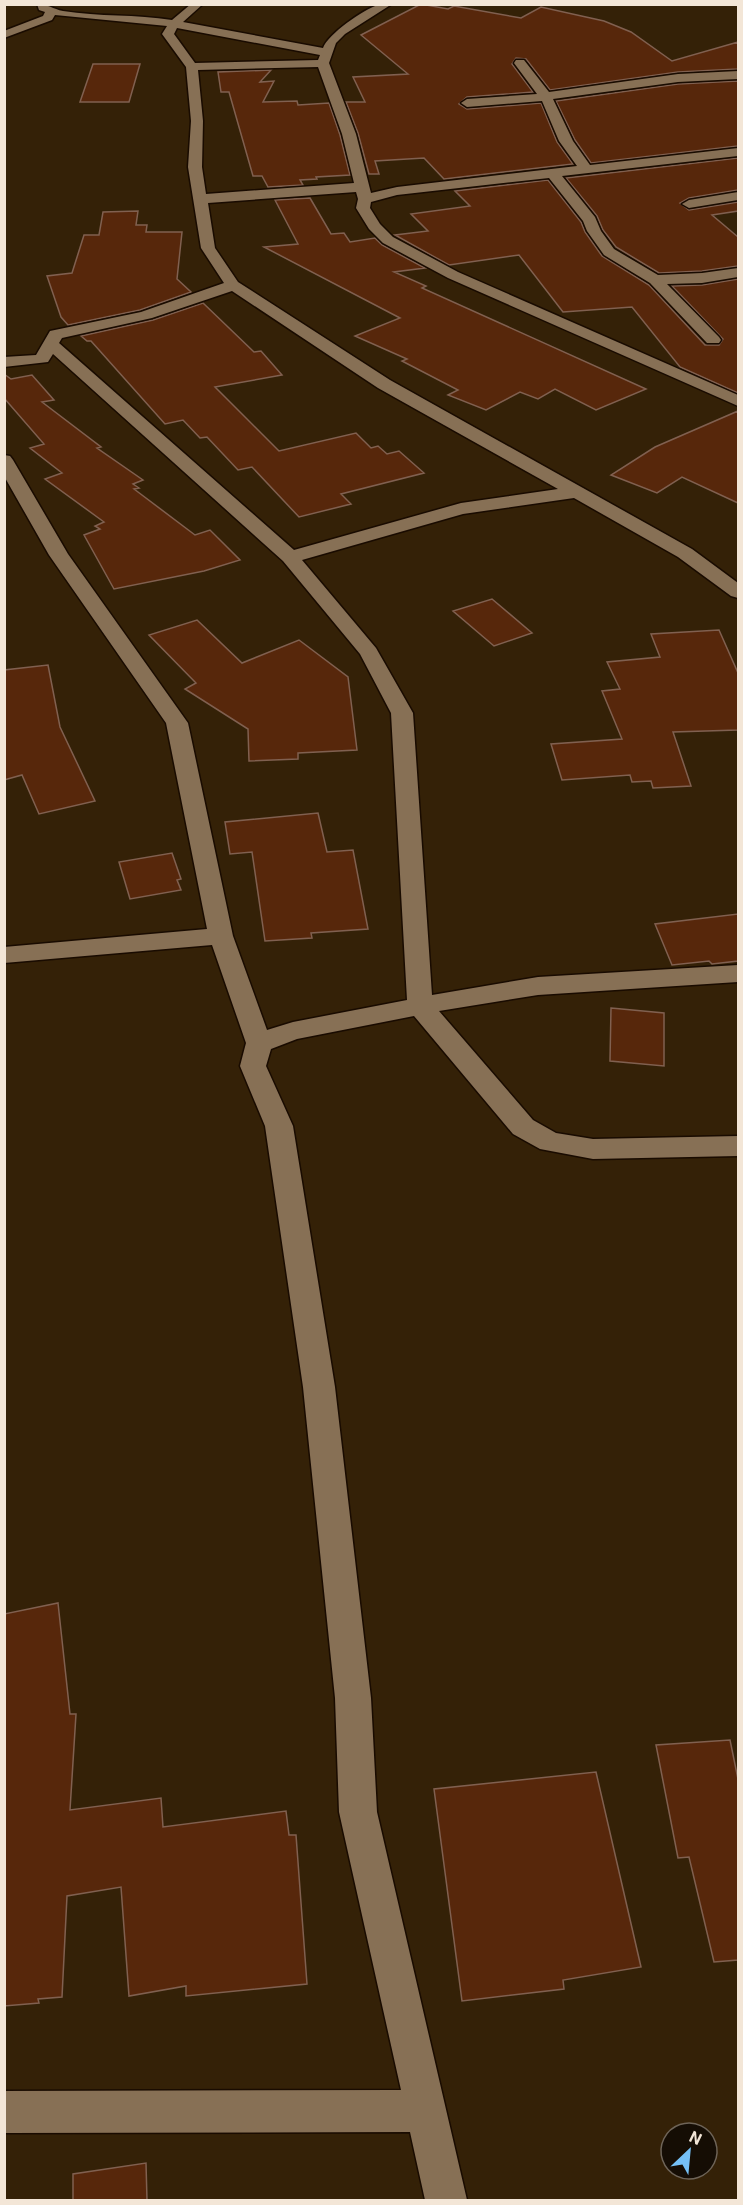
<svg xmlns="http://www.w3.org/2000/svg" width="743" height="2205" font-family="Roboto,sans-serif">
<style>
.building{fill:#57270b;stroke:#806050;stroke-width:1.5}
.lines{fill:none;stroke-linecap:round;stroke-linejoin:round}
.street-casing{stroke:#190b00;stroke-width:3}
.street{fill:#877055;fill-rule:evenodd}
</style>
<rect width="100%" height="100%" fill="#342107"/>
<!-- building -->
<path class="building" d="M421,4L448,9L454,6L521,18L541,7L604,21L631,32L672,61L738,42V69L678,72L550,90L526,59L516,58L512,64L533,92L467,97L459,104L467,109L541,103L557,142L573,164L444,179L424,158L375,161L379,174H369L358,133L346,102H365L353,77L408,74L361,35Z
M93,64H140L129,102H80Z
M271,70L260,82L274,81L263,102L297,101L298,105L329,103L340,135L350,175L316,177L317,179L300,180L303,185L268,187L262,176H253L229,92H221L218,72Z
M738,81V146L591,163L575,140L556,101L678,84Z
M738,158V190L689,198L680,203L689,210L738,202V211L712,215L738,237V266L702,271L659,273L616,247L603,230L597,216L566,178Z
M548,180L581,222L585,232L602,256L649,285L705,345H719L723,339L672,286L702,285L738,279V393L680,367L632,307L563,312L519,255L449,265L395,235L428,231L411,214L470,206L455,191Z
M310,198L331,234L344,233L350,242L375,238L382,245L425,268L394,272L426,286L422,288L646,389L596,410L555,389L538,399L520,392L486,410L448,395L458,390L402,361L407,359L355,336L400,318L264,247L298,244L275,200Z
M138,211L136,225H147L146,232H182L177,279L191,292L140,310L68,325L61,317L47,276L72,273L84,235H99L103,212Z
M203,303L254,352L261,351L282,375L215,387L279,451L356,433L371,448L378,446L387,454L399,451L424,473L341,494L351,504L299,517L252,467L238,470L207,437L200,438L183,420L165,424L91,341H87L81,336L153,320Z
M4,374L11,379L32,375L54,400L42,402L101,447L97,448L143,480L133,484L139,488L134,489L195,535L210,530L240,560L204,571L114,589L84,535L100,529L95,526L104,522L45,479L62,473L30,448L44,444L4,398Z
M738,411V503L682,477L657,493L611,475L655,447Z
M492,599L532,633L494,646L453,611Z
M197,620L242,663L299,640L348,677L357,750L298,753V759L249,761L248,729L185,689L196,683L149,635Z
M719,630L738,673V730L673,732L691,786L653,788L651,781L632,782L630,775L562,780L551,744L622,739L602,691L620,689L607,662L660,657L651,634Z
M48,665L60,727L95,801L39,814L22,775L4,780V670Z
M318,813L327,852L353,850L368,929L311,933L312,938L265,941L252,852L230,854L225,822Z
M172,853L181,879L177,880L181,890L130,899L119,862Z
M738,914V961L712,964L709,961L672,965L655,924Z
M611,1008L664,1013V1066L610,1061Z
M58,1603L70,1714H76L70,1810L161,1798L163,1827L286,1811L289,1835H296L307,1984L186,1996V1986L129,1996L121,1887L67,1896L62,1997L38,1999L39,2003L4,2006V1614Z
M730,1740L738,1779V1960L714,1962L689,1857L678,1858L656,1745Z
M596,1772L641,1967L563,1980L564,1989L462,2001L434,1789Z
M146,2163L147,2200H73V2174Z"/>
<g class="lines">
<!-- street casing -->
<g class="street-casing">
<path id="street" d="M37,4C48,4 53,9 63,11C99,17 136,14 172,20L191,4H203L183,22L323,48C328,34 364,9 378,5C382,3 388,4 392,4L345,34L336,43L329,63L356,134L371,193L397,187L577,166L559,141L542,101L467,107L461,103L467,99L537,94L514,63L516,60H524L549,92L678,74L738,71V79L678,82L553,99L573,141L590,165L738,148V156L562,176L595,217L601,231L614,249L658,275L702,273L738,268V277L702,283L667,284L719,337L721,340L719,343H707L650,283L604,255L587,231L583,221L549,178L397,195L371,202L370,208L380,224L393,237L458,272L738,395V406L448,278L383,243L369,229L356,208L358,199L356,192L208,203L215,248L238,282L390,380L692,549L738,583V598L731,596L678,557L574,498L463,514L302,560L376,648L413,713L432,995L538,977L738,965V982L538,995L439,1011L533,1120L556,1133L593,1139L738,1136V1156L593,1159L540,1149L513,1134L414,1016L297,1039L271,1049L266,1066L293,1126L335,1387L371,1698L377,1812L467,2200H425L410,2132L4,2133V2091L401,2090L339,1812L335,1698L303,1387L265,1126L240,1066L246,1043L212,945L4,963V947L207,929L166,723L49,555L4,476V455L10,456L13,460L68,554L188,723L233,936L267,1030L293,1022L407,1000L391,713L360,654L283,561L53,354L48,362L4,367V357L36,355L50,331L141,312L224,283L201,248L188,167L191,121L186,67L162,34L167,26L55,15L52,20L4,38V31L43,16L45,12L39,10ZM177,28L320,55L318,60L195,63L174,34ZM318,67L342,134L354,183L206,194L202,167L203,121L198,70ZM232,291L378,388L558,489L461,503L294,550L59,343L62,338L152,318Z
M738,192V200L689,208L682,204L689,200Z"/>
</g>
<!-- street -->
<use href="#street" class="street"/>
</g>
<!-- border -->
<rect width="743" height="2205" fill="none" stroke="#f3e6d7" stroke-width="12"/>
<!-- north arrow -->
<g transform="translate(689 2151) rotate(26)"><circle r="28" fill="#150d04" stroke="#6e6458" stroke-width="1.5"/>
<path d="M0-4.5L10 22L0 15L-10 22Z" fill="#75c0f6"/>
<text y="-9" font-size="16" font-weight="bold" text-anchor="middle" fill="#f3e6d7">N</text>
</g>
</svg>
